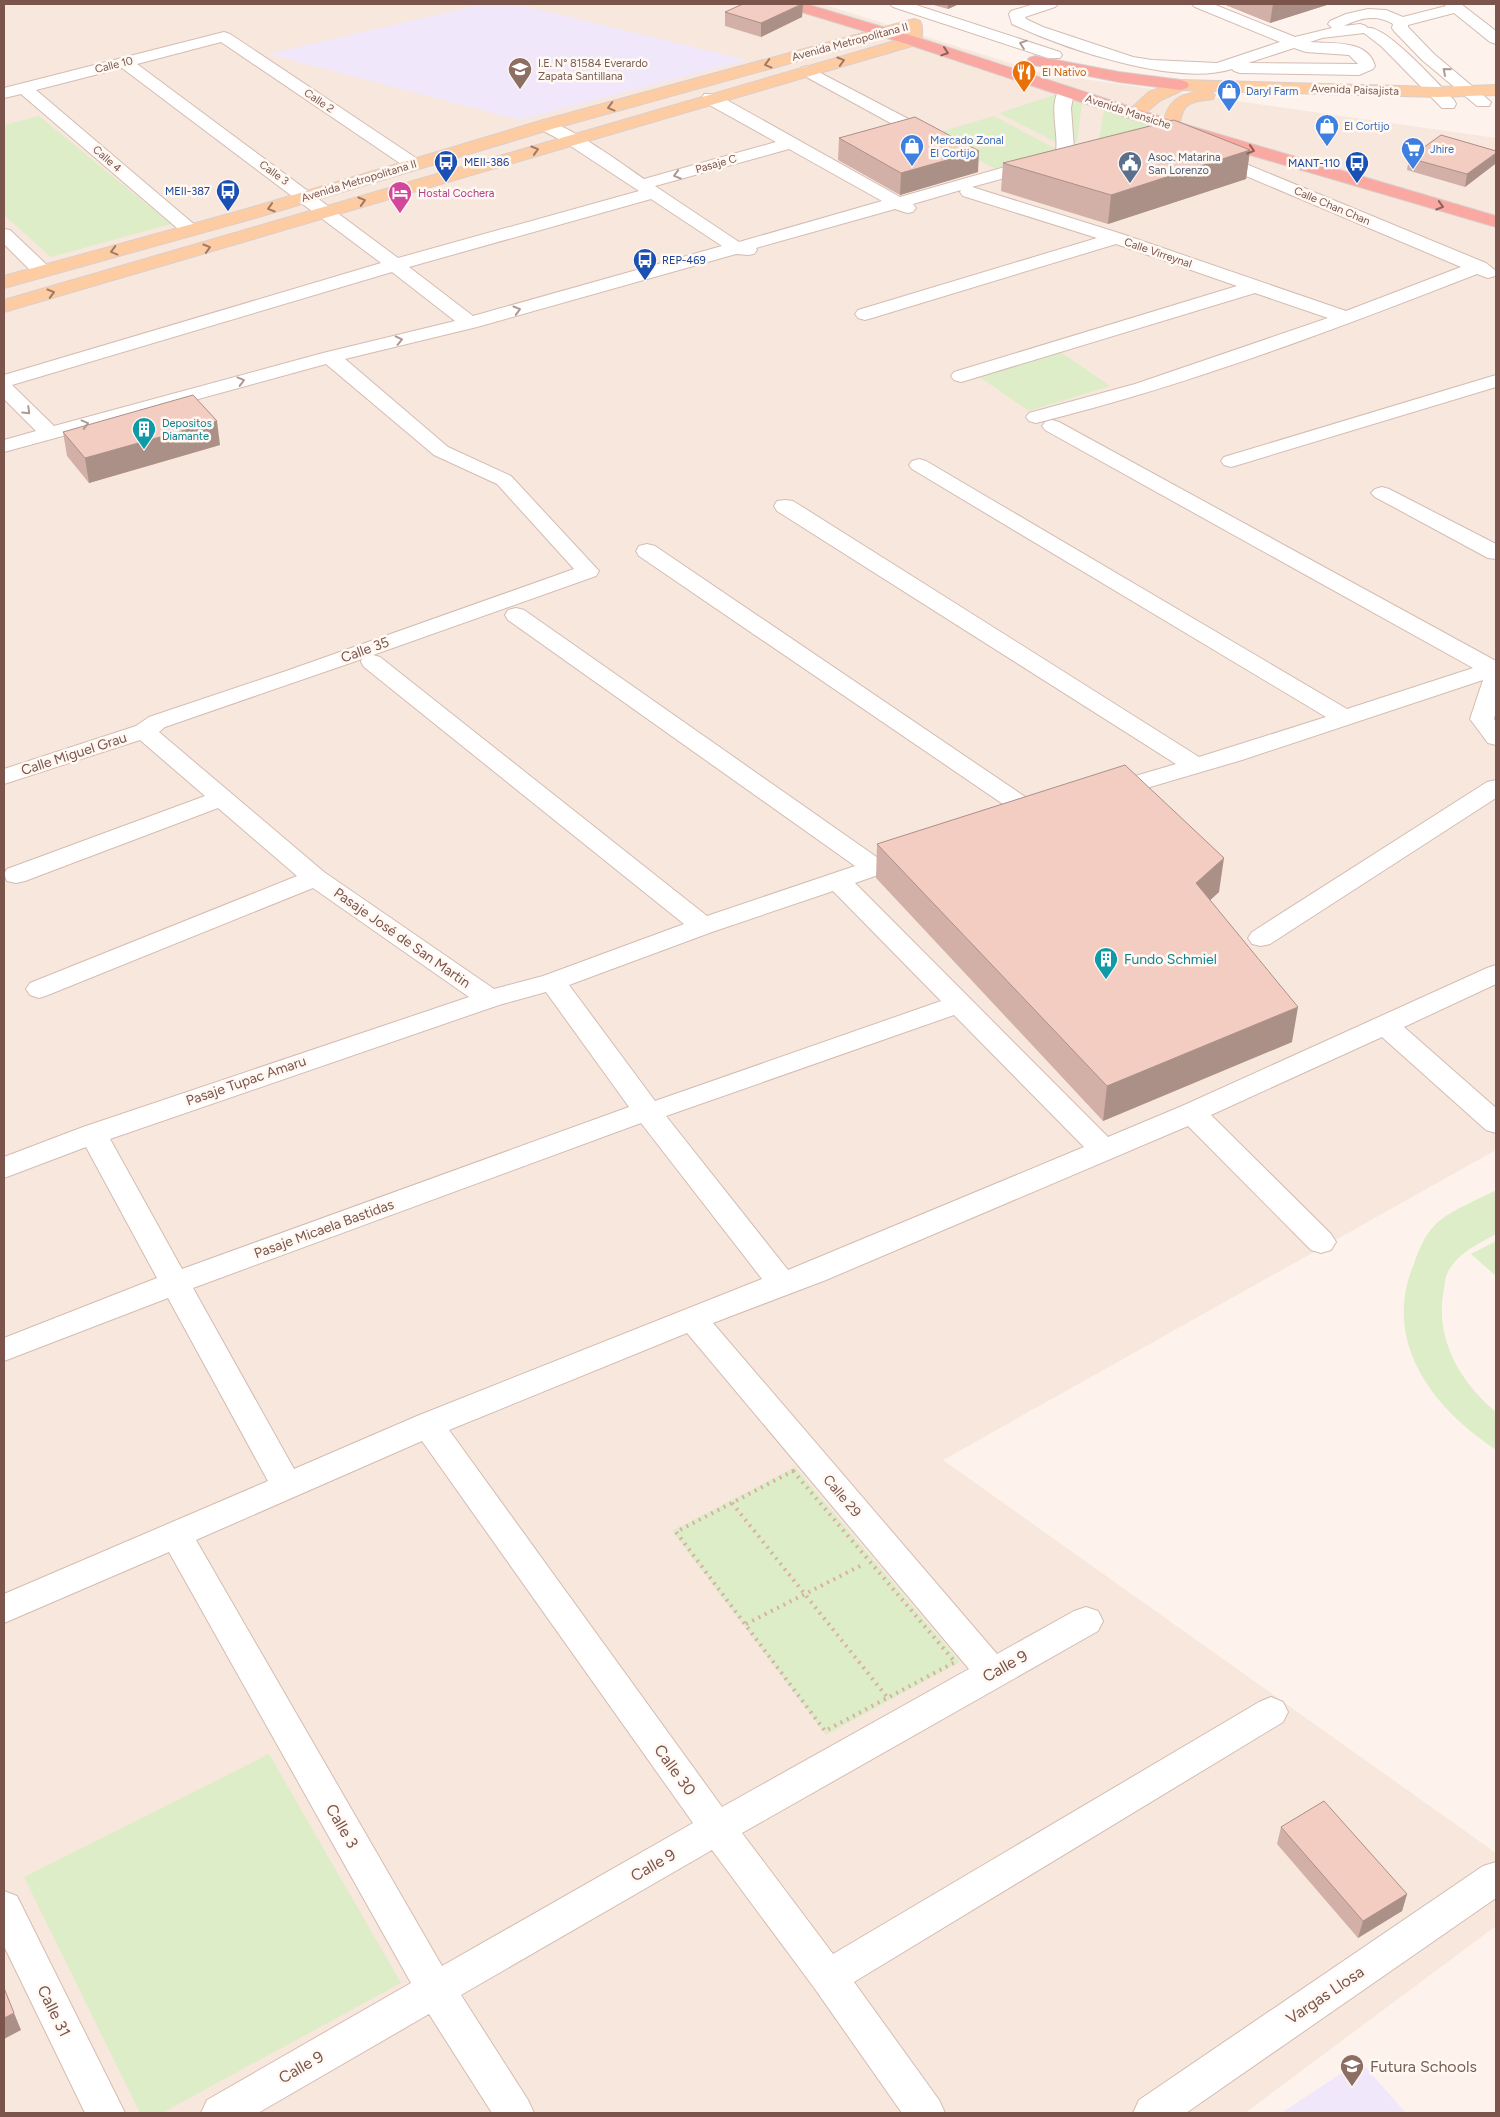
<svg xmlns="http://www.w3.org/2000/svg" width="1500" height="2117" font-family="Figtree,sans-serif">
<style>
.residential{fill:#f8e7dc}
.education{fill:#f0e8fa}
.green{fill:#ddedc8}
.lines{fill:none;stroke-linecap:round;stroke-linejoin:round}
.minor-casing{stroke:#d4bcb2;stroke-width:2}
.major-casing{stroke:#dacfcd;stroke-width:2}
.highway-casing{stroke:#dacfcd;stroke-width:2}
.path{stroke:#daafa4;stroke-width:4;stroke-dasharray:2 5;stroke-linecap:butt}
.minor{fill:#fff;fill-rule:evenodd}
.major{fill:#fdcca3;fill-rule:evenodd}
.highway{fill:#f9a9a1;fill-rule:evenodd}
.wall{fill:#d2b0a7}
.shaded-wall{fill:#ab9088}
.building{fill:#f4cdc2;stroke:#ab9088}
.oneway{stroke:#b09994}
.oneway2{stroke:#8e6259}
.oneway3{stroke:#a27966}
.labels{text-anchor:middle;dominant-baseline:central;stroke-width:5;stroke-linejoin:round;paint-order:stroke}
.far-street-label{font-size:11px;fill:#7b554c;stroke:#fff8f3}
.far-education-label{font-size:11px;fill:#785e54;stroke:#fff8f3;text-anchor:start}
.far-food-label{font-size:11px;fill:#c56008;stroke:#fff8f3;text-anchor:start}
.far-shop-label{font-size:11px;fill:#366cbe;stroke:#fff8f3;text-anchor:start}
.far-service-label{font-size:11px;fill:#4e5e75;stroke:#fff8f3;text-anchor:start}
.far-transit-label{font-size:11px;fill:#164399;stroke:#fff8f3;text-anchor:start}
.far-hotel-label{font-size:11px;fill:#b23c85;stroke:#fff8f3;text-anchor:start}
.far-culture-label{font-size:11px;fill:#0d838f;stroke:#fff8f3;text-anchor:start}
.street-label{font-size:14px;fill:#7b554c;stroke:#fff8f3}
.culture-label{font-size:14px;fill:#0d838f;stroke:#fff8f3;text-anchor:start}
.near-street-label{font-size:16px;fill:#7b554c;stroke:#fff8f3}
.near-education-label{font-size:16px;fill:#785e54;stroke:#fff8f3;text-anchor:start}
</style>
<rect width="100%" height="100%" fill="#fdf3ec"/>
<!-- residential -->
<path class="residential" d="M4,4H822L1042,73L1496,138V1150L943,1460L1496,1853V1926L1245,2113H4Z"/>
<!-- education -->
<path class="education" d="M483,4H516L747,60L520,120L268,54Z
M1360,2061L1406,2113H1281Z"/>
<!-- green -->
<path class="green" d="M1054,95L1082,103L1077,141L1067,148L999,113Z
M1104,109L1164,127L1097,152Z
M39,116L171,224L51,257L4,215V125Z
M994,116L1060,151L998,170L929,135Z
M1059,351L1110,386L1029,411L978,376Z
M1496,1190V1234C1478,1244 1456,1254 1447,1274C1445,1278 1445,1285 1444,1289C1434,1338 1460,1382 1496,1412V1450C1433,1408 1382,1343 1413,1266C1419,1249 1425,1233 1439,1221C1454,1209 1479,1199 1496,1190Z
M1496,1241V1276L1471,1254Z
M795,1467L960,1662L826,1735L672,1531Z
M269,1754L401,1983L162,2113H140L24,1877Z"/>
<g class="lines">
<!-- minor casing -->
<g class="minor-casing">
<path id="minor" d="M890,4H913L1060,52L1062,55L1060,58H1048L893,7Z
M1034,4H1058L1055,7L1025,17L1026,19L1043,27L1133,57L1152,60L1217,63L1280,42L1195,7L1192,4H1213L1295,37L1332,28L1328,24L1330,21L1346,14L1368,9L1386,10L1403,17L1446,6L1444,4H1461L1496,31V44L1490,42L1454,13L1408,25V27L1434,54L1491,102L1489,106H1477L1422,60L1394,31L1392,28L1393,24C1377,14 1359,18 1344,26L1360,24L1366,26L1367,28C1385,24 1440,86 1454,100L1456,104L1454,108H1442L1381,46L1364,33L1322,38L1310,42C1331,44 1368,39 1375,66L1373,69L1359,75L1240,73L1234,71L1232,69C1176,87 1065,49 1012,24L1009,14L1011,11ZM1294,48L1306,52L1349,55L1358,64L1248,63Z
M224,32L230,34L419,160L422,164L419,168L413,169L407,168L221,42L137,64L398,258L639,191L566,143L540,129L538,125L540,121C559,117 625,166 644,179L776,142L704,102L702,98L704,94H716L900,197L1047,155L1056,151C1059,132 1048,106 1060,88H1072L1074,92L1071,108L1074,149L1069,158L1059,163L972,187L1122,234L1346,311L1461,267L1206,159L1203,155L1206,151L1212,150L1486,263L1496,271L1495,276L1488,278L1477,274C1333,330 1187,386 1036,423L1029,421L1026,417L1029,413L1135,384L1328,318L1255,293L968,380L961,382L954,380L951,376L954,372L1237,286L1116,244L872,318L865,320L858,318L855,314L858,310L1097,238L963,196L960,192L961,190L913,204L916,208L913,212L907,213L895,209L756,248L757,250L754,254L748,255L736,254L477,327L345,359L448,447L511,476L599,571L596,576L373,655L380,657L707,916L855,866L508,620L505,615L508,610L516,608L524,610L878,858L912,847L921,850L925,855L921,860L855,883L1108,1137L1182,1106L1487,968L1496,965V984L1404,1027L1496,1108V1133L1486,1130L1382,1037L1211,1115L1331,1234L1336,1242L1331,1250L1321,1253L1311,1250L1188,1126L826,1280L713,1323L997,1654L1074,1611L1086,1607L1098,1611L1103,1621L1098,1631L742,1833L833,1954L1259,1702L1271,1697L1283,1702L1288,1712L1283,1722L854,1982L939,2100L945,2113H902L815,1989L712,1850L461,1995L528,2100L534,2113H492L429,2014L258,2113H201L207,2100L411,1983L169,1552L4,1623V1594L268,1481L168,1298L4,1361V1338L157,1278L86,1147L4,1178V1157L83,1127L469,997L313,888L48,995L39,998L30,995L26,989L30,983L297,876L218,808L25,881L16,883L7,881L4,874L7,869L205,796L140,740L4,784V769L136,726L149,717L289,670L574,569L497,484L434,455L326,364L4,452V440L36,431L4,399V375L381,263L122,68L36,90L196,226L199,230L196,234L190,235L184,234L21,94L4,98V88ZM789,149L882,201L739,242L655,186ZM651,199L722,246L473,316L409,267ZM392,272L455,321L323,353L54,426L12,385ZM362,659L361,662L364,667L684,924L543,976L494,989L324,872L159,732L165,727ZM833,891L941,1001L655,1101L569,985L712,932ZM546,992L629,1107L182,1269L110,1139L499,1005ZM954,1015L1084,1147L788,1270L666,1116ZM641,1123L762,1279L417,1416L294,1469L193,1288ZM687,1333L969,1669L722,1807L449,1430ZM422,1441L693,1823L442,1966L196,1540Z
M807,66L939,135L942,139L939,143H927L801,74L799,71L801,68Z
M4,229L10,230L49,267L51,271L49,275L42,277L35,275L4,244Z
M1496,375V387L1238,465L1231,467L1224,465L1221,461L1224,457Z
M1052,420L1059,422L1496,661V711L1494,719L1496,722V745L1488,743L1470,719L1483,680L1242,760L1116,797L1107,799L1098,797L1095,792L1098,787L1176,764L777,511L774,506L777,501L785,500L793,501L1199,757L1326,717L912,469L909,465L912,461L919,459L926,461L1347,709L1473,668L1045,430L1042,426L1045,422Z
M1382,487L1389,489L1496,544V559L1488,558L1375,497L1371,493L1375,489Z
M647,544L655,546L1043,809L1046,814L1043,819L1034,821L1025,819L639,556L636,551L639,546Z
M1496,780V798L1270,944L1261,946L1252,944L1248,938L1252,932L1487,782Z
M1496,1862V1898L1186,2113H1133L1139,2100L1483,1866Z
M4,1891L17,1896L125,2113H85L4,1946Z"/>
</g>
<!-- major casing -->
<g class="major-casing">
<path id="major" d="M914,19L920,21C923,26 923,39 919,44L4,312V300L905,38L906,31L552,129L255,218L4,288V276L243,210L540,121Z
M1181,80L1438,87L1496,85V95L1438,97L1210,91L1215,95L1213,99C1201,101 1186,100 1182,114C1180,120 1180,125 1177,130H1165L1163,126C1166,102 1179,93 1203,91L1183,90L1161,100L1139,118H1127L1125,114L1149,92Z"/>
</g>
<!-- highway casing -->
<g class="highway-casing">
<path id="highway" d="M782,4H806L919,38L1177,122L1496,216V227L1165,130L907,44L785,7Z
M1035,56L1119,72L1181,80L1187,82L1189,85L1187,88L1181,90L1119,82L1029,64L1027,61L1029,58Z"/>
</g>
<!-- path -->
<path class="path" d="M793,1471L955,1662L825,1731L676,1532Z
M732,1503L887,1697
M746,1624L862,1565"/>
<!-- minor -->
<use href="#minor" class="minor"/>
<!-- major -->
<use href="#major" class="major"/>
<!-- highway -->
<use href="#highway" class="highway"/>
</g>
<!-- wall -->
<path class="wall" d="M803,4L802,17L761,37L725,26V12Z
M930,4H959L948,9Z
M1223,4H1330L1270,23Z
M839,138L978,172L900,195L838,160Z
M1250,150L1246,179L1108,224L1001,191L1003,163Z
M1409,158L1495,164L1465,187L1407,170Z
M63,432L220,445L89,483L67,456Z
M877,844L1219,892L1210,900L1292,1042L1103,1121L876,878Z
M1281,1827L1407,1894L1402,1911L1358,1938L1277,1844Z"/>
<!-- shaded-wall -->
<path class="shaded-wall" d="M803,4L802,17L761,37V23Z
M948,4H959L948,9Z
M1273,4H1330L1270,23Z
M1250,150L1246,179L1108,224L1111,195Z
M979,151L978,172L900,195L901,173Z
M1496,153L1495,164L1465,187L1467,174Z
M217,421L220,445L89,483L85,458Z
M1224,858L1219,892L1191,918L1196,883Z
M1298,1007L1292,1042L1103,1121L1107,1086Z
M1407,1894L1402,1911L1358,1938L1363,1921Z
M14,2013L21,2030L4,2039V2018Z"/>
<!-- building -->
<path class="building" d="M743,4H802L761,23L725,12Z
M915,117L979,151L901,173L839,138Z
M1174,120L1250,150L1111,195L1003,163Z
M1441,135L1496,151V153L1467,174L1409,158Z
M193,395L217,421L85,458L63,432Z
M1125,765L1224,858L1196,883L1298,1007L1107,1086L877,844Z
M1324,1801L1407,1894L1363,1921L1281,1827Z
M4,1988L14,2013L4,2018Z"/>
<!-- one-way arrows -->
<defs><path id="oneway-chevron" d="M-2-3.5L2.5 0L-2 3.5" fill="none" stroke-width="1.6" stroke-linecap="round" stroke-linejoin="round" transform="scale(1.25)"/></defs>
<g class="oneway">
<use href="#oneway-chevron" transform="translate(1023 44) rotate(-161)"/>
<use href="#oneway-chevron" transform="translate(1446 71) rotate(-139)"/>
<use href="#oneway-chevron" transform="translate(677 175) rotate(164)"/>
<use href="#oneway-chevron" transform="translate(517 310) rotate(-16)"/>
<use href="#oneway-chevron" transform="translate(399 340) rotate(-13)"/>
<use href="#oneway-chevron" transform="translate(241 381) rotate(-15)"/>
<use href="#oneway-chevron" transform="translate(27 411) rotate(44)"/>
<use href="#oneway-chevron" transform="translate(85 424) rotate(-15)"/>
</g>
<g class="oneway2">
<use href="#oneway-chevron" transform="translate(945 52) rotate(18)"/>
<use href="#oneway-chevron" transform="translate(1251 150) rotate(17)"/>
<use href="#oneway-chevron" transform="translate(1440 206) rotate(16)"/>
</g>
<g class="oneway3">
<use href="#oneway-chevron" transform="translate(841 61) rotate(-16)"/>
<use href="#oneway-chevron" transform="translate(768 64) rotate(165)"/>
<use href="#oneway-chevron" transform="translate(611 107) rotate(165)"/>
<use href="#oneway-chevron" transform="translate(535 150) rotate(-17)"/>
<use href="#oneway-chevron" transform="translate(362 201) rotate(-16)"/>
<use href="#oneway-chevron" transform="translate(271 208) rotate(163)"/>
<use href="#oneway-chevron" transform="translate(207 248) rotate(-17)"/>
<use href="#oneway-chevron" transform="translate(114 251) rotate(165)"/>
<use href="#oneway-chevron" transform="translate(51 293) rotate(-16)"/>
</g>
<!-- icons -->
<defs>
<g id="school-pin" transform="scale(1.25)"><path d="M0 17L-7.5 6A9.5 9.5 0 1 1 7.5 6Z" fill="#8d6e63" stroke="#fff8f3"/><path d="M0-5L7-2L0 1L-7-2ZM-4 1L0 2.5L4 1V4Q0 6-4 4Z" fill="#fff"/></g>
<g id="restaurant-pin" transform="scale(1.25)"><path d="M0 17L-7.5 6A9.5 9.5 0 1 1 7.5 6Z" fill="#e8710a" stroke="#fff8f3"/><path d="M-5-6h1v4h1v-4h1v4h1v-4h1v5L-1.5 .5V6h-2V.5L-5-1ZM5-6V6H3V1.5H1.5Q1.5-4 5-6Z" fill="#fff"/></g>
<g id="shop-pin" transform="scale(1.25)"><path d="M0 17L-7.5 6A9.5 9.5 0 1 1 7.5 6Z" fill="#3f7fe0" stroke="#fff8f3"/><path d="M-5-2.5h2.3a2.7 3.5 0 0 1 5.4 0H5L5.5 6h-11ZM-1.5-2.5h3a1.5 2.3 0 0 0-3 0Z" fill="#fff"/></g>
<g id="supermarket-pin" transform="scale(1.25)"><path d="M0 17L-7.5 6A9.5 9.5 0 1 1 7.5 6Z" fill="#3f7fe0" stroke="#fff8f3"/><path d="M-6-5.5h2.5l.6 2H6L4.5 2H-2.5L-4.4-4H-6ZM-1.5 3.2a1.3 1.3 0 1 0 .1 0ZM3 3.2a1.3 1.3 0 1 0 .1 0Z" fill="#fff"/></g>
<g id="bus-pin" transform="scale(1.25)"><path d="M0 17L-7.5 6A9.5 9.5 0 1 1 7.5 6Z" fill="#1a4fb4" stroke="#fff8f3"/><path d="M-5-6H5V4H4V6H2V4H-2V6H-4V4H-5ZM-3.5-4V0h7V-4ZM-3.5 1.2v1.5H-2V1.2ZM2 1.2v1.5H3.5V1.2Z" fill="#fff"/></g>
<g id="civic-pin" transform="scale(1.25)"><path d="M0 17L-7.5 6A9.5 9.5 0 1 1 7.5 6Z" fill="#5c6f8a" stroke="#fff8f3"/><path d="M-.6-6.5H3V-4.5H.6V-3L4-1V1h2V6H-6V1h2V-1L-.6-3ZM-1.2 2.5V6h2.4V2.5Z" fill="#fff"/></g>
<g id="hotel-pin" transform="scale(1.25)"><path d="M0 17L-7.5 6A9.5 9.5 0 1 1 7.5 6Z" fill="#d1479c" stroke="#fff8f3"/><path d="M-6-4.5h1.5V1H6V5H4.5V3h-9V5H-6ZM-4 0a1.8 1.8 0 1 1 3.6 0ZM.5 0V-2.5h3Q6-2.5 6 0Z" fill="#fff"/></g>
<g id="building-pin" transform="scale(1.25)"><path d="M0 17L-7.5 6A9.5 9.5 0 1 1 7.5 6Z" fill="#0f9aa8" stroke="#fff8f3"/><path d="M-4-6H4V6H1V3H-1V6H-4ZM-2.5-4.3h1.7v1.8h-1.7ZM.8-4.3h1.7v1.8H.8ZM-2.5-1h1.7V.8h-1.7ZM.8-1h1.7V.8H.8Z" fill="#fff"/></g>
</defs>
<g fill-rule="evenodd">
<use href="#school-pin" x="520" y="69"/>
<use href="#restaurant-pin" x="1024" y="72"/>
<use href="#shop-pin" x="1229" y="91"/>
<use href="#shop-pin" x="1327" y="126"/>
<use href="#shop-pin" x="912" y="146"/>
<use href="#supermarket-pin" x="1413" y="149"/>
<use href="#bus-pin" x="446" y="162"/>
<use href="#civic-pin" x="1130" y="163"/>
<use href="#bus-pin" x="1357" y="163"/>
<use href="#bus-pin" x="228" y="191"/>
<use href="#hotel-pin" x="400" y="193"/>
<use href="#bus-pin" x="645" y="260"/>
<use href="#building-pin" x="144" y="429"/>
<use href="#building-pin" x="1106" y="959"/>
<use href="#school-pin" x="1352" y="2066"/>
</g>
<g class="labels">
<!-- far-street labels -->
<g class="far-street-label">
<text transform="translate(850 42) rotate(-15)">Avenida Metropolitana II</text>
<text transform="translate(114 65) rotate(-14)">Calle 10</text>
<text transform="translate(1355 90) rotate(2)">Avenida Paisajista</text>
<text transform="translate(319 101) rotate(34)">Calle 2</text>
<text transform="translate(1128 112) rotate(18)">Avenida Mansiche</text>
<text transform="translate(107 159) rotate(41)">Calle 4</text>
<text transform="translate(716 164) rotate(-16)">Pasaje C</text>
<text transform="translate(274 173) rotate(36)">Calle 3</text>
<text transform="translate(359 181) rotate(-17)">Avenida Metropolitana II</text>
<text transform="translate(1332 206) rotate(23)">Calle Chan Chan</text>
<text transform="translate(1158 253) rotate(19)">Calle Virreynal</text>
</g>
<!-- far-education labels -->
<g class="far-education-label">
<text x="538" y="63">I.E. N° 81584 Everardo<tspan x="538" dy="13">Zapata Santillana</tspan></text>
</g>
<!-- far-food labels -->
<g class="far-food-label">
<text x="1042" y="72">El Nativo</text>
</g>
<!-- far-shop labels -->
<g class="far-shop-label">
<text x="1246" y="91">Daryl Farm</text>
<text x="1344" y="126">El Cortijo</text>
<text x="930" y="140">Mercado Zonal<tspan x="930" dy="13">El Cortijo</tspan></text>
<text x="1430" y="149">Jhire</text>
</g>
<!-- far-service labels -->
<g class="far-service-label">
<text x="1148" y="157">Asoc. Matarina<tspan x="1148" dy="13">San Lorenzo</tspan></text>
</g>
<!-- far-transit labels -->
<g class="far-transit-label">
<text x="464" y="162">MEII-386</text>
<text x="1340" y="163" text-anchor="end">MANT-110</text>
<text x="210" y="191" text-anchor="end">MEII-387</text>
<text x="662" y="260">REP-469</text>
</g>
<!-- far-hotel labels -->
<g class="far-hotel-label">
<text x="418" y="193">Hostal Cochera</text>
</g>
<!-- far-culture labels -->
<g class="far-culture-label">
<text x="162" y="423">Depositos<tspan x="162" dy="13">Diamante</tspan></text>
</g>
<!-- street labels -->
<g class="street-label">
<text transform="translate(365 650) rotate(-20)">Calle 35</text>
<text transform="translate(74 754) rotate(-18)">Calle Miguel Grau</text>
<text transform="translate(402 938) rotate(35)">Pasaje José de San Martin</text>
<text transform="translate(246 1081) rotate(-19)">Pasaje Tupac Amaru</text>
<text transform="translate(324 1229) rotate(-20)">Pasaje Micaela Bastidas</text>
<text transform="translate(842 1496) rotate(50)">Calle 29</text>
</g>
<!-- culture labels -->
<g class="culture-label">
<text x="1124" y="959">Fundo Schmiel</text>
</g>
<!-- near-street labels -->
<g class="near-street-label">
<text transform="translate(1005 1666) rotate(-29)">Calle 9</text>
<text transform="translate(675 1770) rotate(54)">Calle 30</text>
<text transform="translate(342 1826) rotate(60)">Calle 3</text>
<text transform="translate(653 1865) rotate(-30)">Calle 9</text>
<text transform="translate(1325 1995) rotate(-34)">Vargas Llosa</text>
<text transform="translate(54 2011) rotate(64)">Calle 31</text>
<text transform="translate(301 2067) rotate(-30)">Calle 9</text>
</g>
<!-- near-education labels -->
<g class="near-education-label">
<text x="1370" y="2066">Futura Schools</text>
</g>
</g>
<!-- border -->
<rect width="1500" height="2117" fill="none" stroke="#7b554c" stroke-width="10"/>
</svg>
